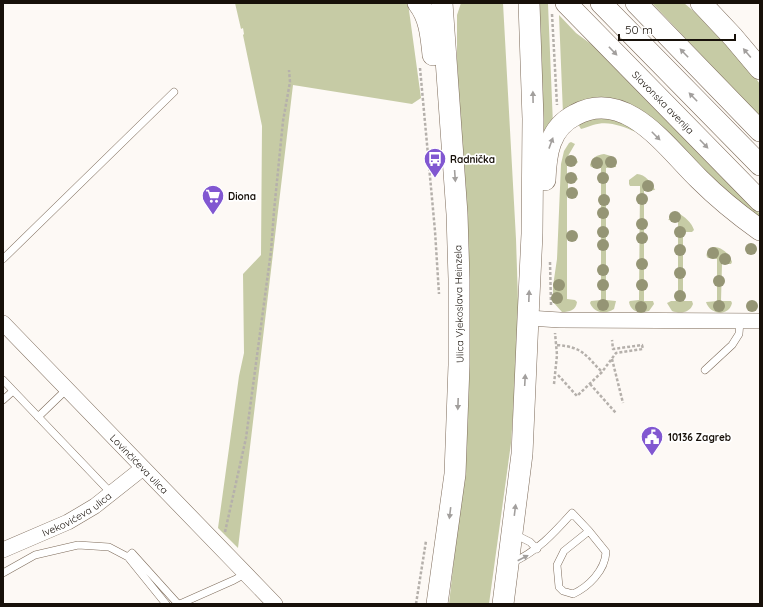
<svg xmlns="http://www.w3.org/2000/svg" width="763" height="607" font-family="Quicksand,sans-serif">
<style>
.grass{fill:#c6cba5}
.lines{fill:none;stroke-linecap:round;stroke-linejoin:round}
.lane-casing{stroke:#7d6b5a;stroke-width:8}
.street-casing{stroke:#7d6b5a;stroke-width:16}
.secondary-casing{stroke:#7d6b5a;stroke-width:22}
.path{stroke:#b5b0ab;stroke-width:2.5;stroke-dasharray:3 2;stroke-linecap:butt}
.lane{stroke:#fff;stroke-width:7}
.street{stroke:#fff;stroke-width:15}
.secondary{stroke:#fff;stroke-width:21}
.tree{fill:#959575}
.oneway{fill:#a29f9d}
.labels{text-anchor:middle;dominant-baseline:central;stroke-width:3.5;stroke-linejoin:round;paint-order:stroke}
.street-label{font-size:10px;fill:#171009;stroke:#fff}
.poi-label{font-size:10px;font-weight:bold;fill:#171009;stroke:#fff;text-anchor:start}
</style>
<rect width="100%" height="100%" fill="#fdf9f5"/>
<!-- grass -->
<path class="grass" d="M235,3H408L421,98L412,104L293,85L238,548L218,528L239,376L244,353L243,274L261,255L262,126L243,35L244,34L243,28L241,29Z
M461,3H503L516,239L519,331L511,443L489,604H449L465,459L462,177L457,61V15Z
M537,3H547L548,4L553,125L545,133L542,132Z
M652,3H684L697,14L751,72L760,84V117Z
M559,15L576,33L595,47L650,104L760,214V223L739,207L657,125L563,114Z
M588,116L613,118L637,131L636,132C622,126 608,120 593,125C589,126 586,128 581,129L576,121Z
M571,142L575,144L568,156L576,159L578,162L576,164H567V176H576L578,179L576,181L568,182V190H575L578,193L575,196H567V233H575L577,236L575,239H567V299L575,300L577,302C576,310 570,312 562,312L553,302V286L557,259L561,164L564,151L569,143Z
M604,154L611,156L616,164V167L606,168V300L616,301L614,309C605,315 594,313 590,303L591,301L601,300V168L591,167L590,165C592,158 596,155 604,154Z
M637,174C645,174 652,183 655,190L644,191V301H653L654,304L649,311C641,313 631,313 629,302L630,301L639,300L640,186H630L629,184V180Z
M678,213C684,216 692,223 694,230L692,232H683V301H692L693,304C690,313 680,314 672,311L667,303L671,301H678V221L668,220L674,214Z
M713,247C721,246 730,254 732,262L731,264H722L721,301H731L732,303C729,317 710,315 706,302L717,301V259L708,258C704,254 709,250 713,247Z"/>
<g class="lines">
<!-- lane casing -->
<g class="lane-casing">
<path id="lane" d="M3,259L174,92
M705,370L732,345L739,334L740,321
M3,380L111,493
M3,400L13,391
M38,417L67,389
M514,534L530,542L537,549
M128,557L132,553L178,604
M511,563C537,552 554,533 572,513L589,531L606,552C605,571 588,587 573,594L563,591L559,587L557,565L564,551L589,531
M3,573L35,555L78,545L109,547L128,557L166,604
M180,604L234,580L245,574"/>
</g>
<!-- street casing -->
<g class="street-casing">
<g id="street">
<path d="M528,318L560,320L760,321"/>
<path id="s1" d="M3,323L275,604"/>
<path id="s2" d="M3,550L68,522L95,506L143,468"/>
</g>
</g>
<!-- secondary casing -->
<g class="secondary-casing">
<g id="secondary">
<path d="M418,3C430,18 431,37 433,55"/>
<path id="s3" d="M566,3L760,201"/>
<path d="M601,3L760,165"/>
<path d="M636,3L760,131"/>
<path d="M701,3L733,37L760,69"/>
<path d="M545,180C546,154 549,128 575,115C626,87 667,148 699,179C718,198 739,215 760,230"/>
<path d="M437,604L455,474L459,365V279L457,214L442,3"/>
<path d="M503,604L522,454L528,318L532,234L533,119L529,3"/>
</g>
</g>
<!-- path -->
<path class="path" d="M552,14L557,105
M420,68L435,231L439,294
M550,262L551,305
M557,345C583,347 585,355 602,372
M612,359L623,403
M558,375L577,396L602,372L616,353L643,349L642,345L613,349L612,340
M554,384L557,355L555,333
M590,384L616,413
M225,532L246,438L271,251L274,211L283,121L290,82L289,70
M416,604L426,541"/>
<!-- lane -->
<use href="#lane" class="lane"/>
<!-- street -->
<use href="#street" class="street"/>
<!-- secondary -->
<use href="#secondary" class="secondary"/>
</g>
<!-- trees -->
<g class="tree">
<circle cx="571" cy="161" r="6"/>
<circle cx="611" cy="162" r="6"/>
<circle cx="597" cy="163" r="6"/>
<circle cx="571" cy="178" r="6"/>
<circle cx="603" cy="178" r="6"/>
<circle cx="648" cy="186" r="6"/>
<circle cx="572" cy="193" r="6"/>
<circle cx="642" cy="199" r="6"/>
<circle cx="604" cy="200" r="6"/>
<circle cx="603" cy="213" r="6"/>
<circle cx="675" cy="217" r="6"/>
<circle cx="642" cy="224" r="6"/>
<circle cx="603" cy="232" r="6"/>
<circle cx="680" cy="232" r="6"/>
<circle cx="572" cy="236" r="6"/>
<circle cx="642" cy="238" r="6"/>
<circle cx="603" cy="245" r="6"/>
<circle cx="751" cy="249" r="6"/>
<circle cx="680" cy="250" r="6"/>
<circle cx="713" cy="253" r="6"/>
<circle cx="725" cy="259" r="6"/>
<circle cx="642" cy="264" r="6"/>
<circle cx="603" cy="270" r="6"/>
<circle cx="680" cy="273" r="6"/>
<circle cx="719" cy="281" r="6"/>
<circle cx="559" cy="285" r="6"/>
<circle cx="603" cy="285" r="6"/>
<circle cx="642" cy="285" r="6"/>
<circle cx="680" cy="296" r="6"/>
<circle cx="557" cy="298" r="6"/>
<circle cx="603" cy="305" r="6"/>
<circle cx="719" cy="306" r="6"/>
<circle cx="752" cy="306" r="6"/>
<circle cx="641" cy="307" r="6"/>
</g>
<!-- one-way arrows -->
<defs><path id="oneway-solid" d="M-6-.8H1V-3.2L6.5 0L1 3.2V.8H-6Z"/></defs>
<g class="oneway">
<use href="#oneway-solid" transform="translate(613 51) rotate(46)"/>
<use href="#oneway-solid" transform="translate(684 53) rotate(-134)"/>
<use href="#oneway-solid" transform="translate(747 53) rotate(-130)"/>
<use href="#oneway-solid" transform="translate(533 97) rotate(-91)"/>
<use href="#oneway-solid" transform="translate(693 97) rotate(-134)"/>
<use href="#oneway-solid" transform="translate(656 136) rotate(45)"/>
<use href="#oneway-solid" transform="translate(551 143) rotate(-70)"/>
<use href="#oneway-solid" transform="translate(704 144) rotate(46)"/>
<use href="#oneway-solid" transform="translate(455 176) rotate(86)"/>
<use href="#oneway-solid" transform="translate(529 296) rotate(-88)"/>
<use href="#oneway-solid" transform="translate(525 380) rotate(-87)"/>
<use href="#oneway-solid" transform="translate(458 404) rotate(92)"/>
<use href="#oneway-solid" transform="translate(515 510) rotate(-83)"/>
<use href="#oneway-solid" transform="translate(450 513) rotate(97)"/>
<use href="#oneway-solid" transform="translate(523 558) rotate(-27)"/>
</g>
<!-- icons -->
<defs>
<g id="bus-pin" transform="scale(1.15)"><path d="M0 17L-7.5 6A9.5 9.5 0 1 1 7.5 6Z" fill="#8157d1" stroke="#fff"/><path d="M-5-6H5V4H4V6H2V4H-2V6H-4V4H-5ZM-3.5-4V0h7V-4ZM-3.5 1.2v1.5H-2V1.2ZM2 1.2v1.5H3.5V1.2Z" fill="#fff"/></g>
<g id="supermarket-pin" transform="scale(1.15)"><path d="M0 17L-7.5 6A9.5 9.5 0 1 1 7.5 6Z" fill="#8157d1" stroke="#fff"/><path d="M-6-5.5h2.5l.6 2H6L4.5 2H-2.5L-4.4-4H-6ZM-1.5 3.2a1.3 1.3 0 1 0 .1 0ZM3 3.2a1.3 1.3 0 1 0 .1 0Z" fill="#fff"/></g>
<g id="civic-pin" transform="scale(1.15)"><path d="M0 17L-7.5 6A9.5 9.5 0 1 1 7.5 6Z" fill="#8157d1" stroke="#fff"/><path d="M-.6-6.5H3V-4.5H.6V-3L4-1V1h2V6H-6V1h2V-1L-.6-3ZM-1.2 2.5V6h2.4V2.5Z" fill="#fff"/></g>
</defs>
<g fill-rule="evenodd">
<use href="#bus-pin" x="435" y="159"/>
<use href="#supermarket-pin" x="213" y="196"/>
<use href="#civic-pin" x="652" y="437"/>
</g>
<g class="labels">
<!-- street labels -->
<g class="street-label">
<text stroke="none"><textPath href="#s3" startOffset="139">Slavonska avenija</textPath></text>
<text transform="translate(459 304) rotate(-91)">Ulica Vjekoslava Heinzela</text>
<text stroke="none"><textPath href="#s1" startOffset="196">Lovinčićeva ulica</textPath></text>
<text stroke="none"><textPath href="#s2" startOffset="82">Ivekovićeva ulica</textPath></text>
</g>
<!-- poi labels -->
<g class="poi-label">
<text x="450" y="159">Radnička</text>
<text x="228" y="196">Diona</text>
<text x="668" y="437">10136 Zagreb</text>
</g>
</g>
<!-- border -->
<rect width="763" height="607" fill="none" stroke="#171009" stroke-width="8"/>
<!-- scale -->
<path d="M619 34v6h116v-6" fill="none" stroke="#171009" stroke-width="2"/>
<text x="625" y="34" font-size="12" fill="#171009" stroke="#ffffff" stroke-width="3" paint-order="stroke">50 m</text>
</svg>
